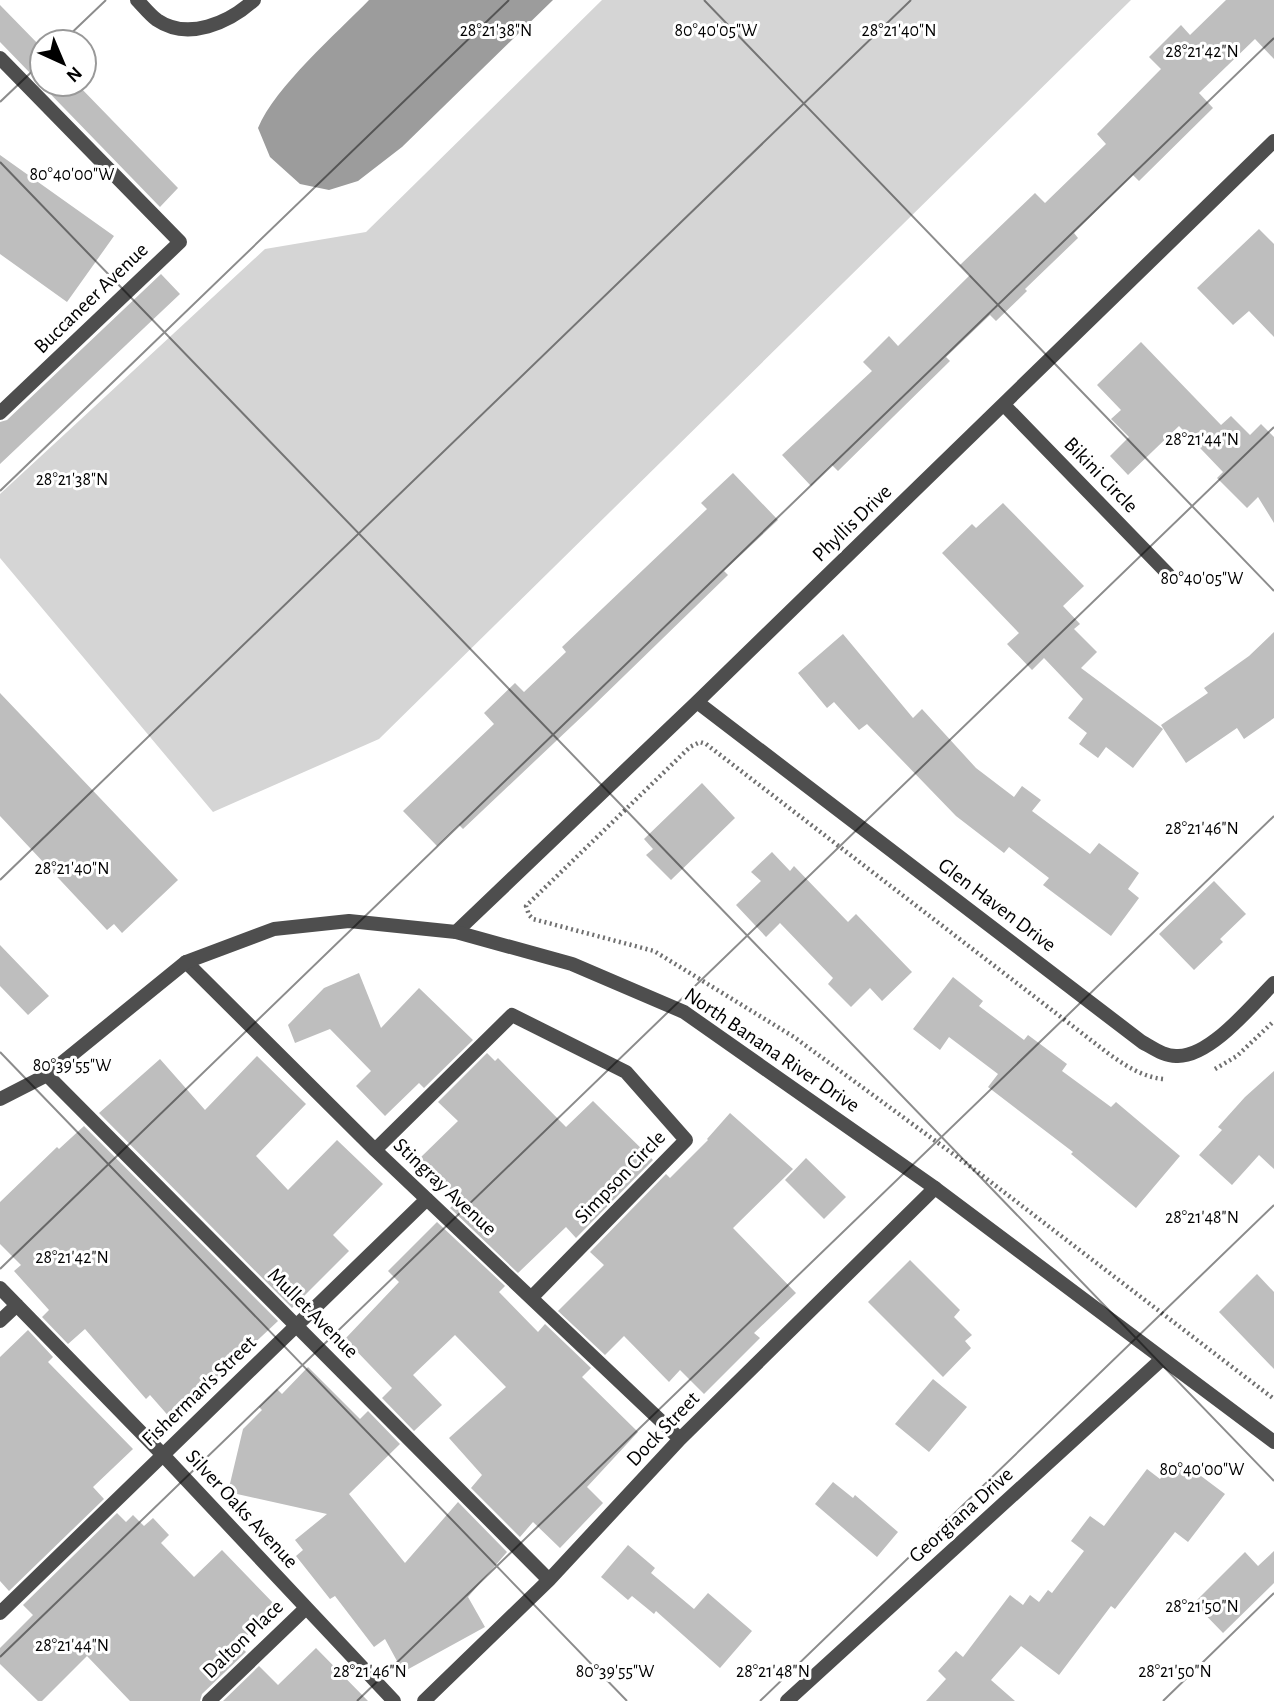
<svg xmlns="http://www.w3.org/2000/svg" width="1274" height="1701" font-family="'Alegreya Sans',sans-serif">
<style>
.green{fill:#d5d5d5}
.water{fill:#9c9c9c}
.building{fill:#bebebe}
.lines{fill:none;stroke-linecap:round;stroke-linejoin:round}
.path{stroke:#707070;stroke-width:4.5;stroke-dasharray:2 3.5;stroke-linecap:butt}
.service{stroke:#4e4e4e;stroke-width:14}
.minor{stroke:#4e4e4e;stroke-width:14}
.tertiary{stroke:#4e4e4e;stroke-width:14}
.ticks{fill:none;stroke:#000;stroke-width:2;stroke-opacity:0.45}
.labels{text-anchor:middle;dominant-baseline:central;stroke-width:6;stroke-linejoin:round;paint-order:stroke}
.street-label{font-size:21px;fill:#000;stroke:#fff}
.ticks-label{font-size:18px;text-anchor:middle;fill:#000;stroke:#fff;stroke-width:6;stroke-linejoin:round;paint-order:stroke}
</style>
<rect width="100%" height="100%" fill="#fff"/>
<!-- green -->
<path class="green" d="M602,0H1131L379,739L213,812L0,558V494L265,249L366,232Z"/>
<!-- water -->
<path class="water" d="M369,0H553L402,147L358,181L329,190L300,184L270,157L258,128C275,87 337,33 369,0Z"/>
<!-- building -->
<path class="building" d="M1226,0H1274V59L1255,39L1199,93L1213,108L1139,181L1133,175L1074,233L1078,238L1025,289L1027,291L996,321L990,315L946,357L950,361L838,471L832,465L811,486L782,455L872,371L863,362L889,336L898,346L970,275L960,265L1035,193L1045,203L1106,144L1097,134L1161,69L1149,57L1181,25L1190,35Z
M0,5L42,48V84H77L178,188L160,207L0,42Z
M0,155L114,236L67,302L0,254Z
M1259,229L1274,244V337L1249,311L1233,325L1197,288Z
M161,274L180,294L0,464V422L7,420Z
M1141,342L1221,425L1231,416L1250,435L1261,424L1274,437V523L1258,497L1247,508L1217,478L1223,472L1179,426L1128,475L1110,456L1129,437L1111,419L1121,410L1097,385Z
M733,473L778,520L724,571L728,575L591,708L463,829L459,825L437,846L403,811L494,724L484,713L515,683L524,692L566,652L562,647L707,509L701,503Z
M1003,503L1084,586L1063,606L1080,624L1074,629L1097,652L1081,668L1163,729L1133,768L1106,747L1098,758L1079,744L1087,733L1068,718L1083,699L1044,658L1032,670L1007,644L1019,633L942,553L972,524L976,528Z
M1274,632V718L1244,739L1237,728L1186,763L1161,725L1208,693L1204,688L1249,656Z
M843,634L913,718L922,709L976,768L1014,797L1022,786L1041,800L1032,811L1090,854L1099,843L1139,873L1128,889L1139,898L1111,936L1043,885L1049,878L1009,847L1004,853L956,816L867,724L859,730L834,702L827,708L798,673Z
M0,693L178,880L122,933L114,924L107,930L0,816Z
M702,783L735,818L671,880L646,855L653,849L644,839Z
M772,852L790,871L794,866L848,922L856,914L912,972L882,1001L870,988L851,1007L828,984L833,978L780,923L766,937L736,905L761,881L751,872Z
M1214,881L1246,914L1220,939L1223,942L1194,970L1159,934Z
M0,945L49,996L28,1015L0,986Z
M359,973L381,1028L419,988L473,1040L424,1088L419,1083L385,1116L356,1086L371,1071L330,1029L295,1043L288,1025L324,988Z
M953,977L983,1001L979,1006L1024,1040L1028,1035L1067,1064L1062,1071L1111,1107L1116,1102L1180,1156L1136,1208L1071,1154L1073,1152L988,1087L998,1074L949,1037L940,1050L913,1029Z
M487,1053L495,1061L498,1058L566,1127L593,1101L653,1160L576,1238L566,1227L518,1273L450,1208L460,1199L420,1158L458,1121L438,1102Z
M257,1056L306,1104L256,1156L288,1190L337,1140L383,1184L333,1235L349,1251L292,1308L99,1113L160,1059L205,1110Z
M1274,1071V1169L1259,1155L1232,1185L1199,1155L1222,1130L1218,1127L1245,1097Z
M730,1113L793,1169L733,1228L796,1293L754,1333L760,1338L704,1394L680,1370L669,1382L624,1336L605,1355L558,1311L604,1265L590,1252L666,1174L670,1178L708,1140L707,1139Z
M84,1126L278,1321L172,1420L150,1395L146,1399L85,1329L68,1344L42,1317L49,1310L14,1271L21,1265L0,1244V1202L57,1147L59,1149Z
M806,1158L846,1197L824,1219L785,1180Z
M437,1222L505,1286L499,1292L538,1332L545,1324L591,1368L582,1377L638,1432L587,1487L603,1503L560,1548L533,1522L520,1537L471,1488L482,1475L449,1438L506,1387L455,1335L413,1375L442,1405L414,1431L382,1398L392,1388L345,1339L399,1282L388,1271Z
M910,1260L960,1310L954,1317L972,1335L965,1341L971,1348L943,1377L868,1302Z
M1257,1274L1274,1292V1369L1219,1312Z
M28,1330L53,1357L48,1362L133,1449L93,1487L104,1499L9,1591L0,1581V1357Z
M308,1367L360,1419L368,1411L400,1444L349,1494L405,1563L458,1502L507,1552L468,1597L485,1627L403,1672L385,1639L374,1647L335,1596L330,1599L296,1556L303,1550L295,1540L327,1514L228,1492L243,1429L262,1410L259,1407L277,1389L282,1394Z
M933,1379L967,1407L929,1452L895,1424Z
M1185,1464L1225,1494L1188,1542L1175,1532L1115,1609L1111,1606L1059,1675L1021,1646L991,1680L1015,1701H926L946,1679L938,1671L956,1651L963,1657L1010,1595L1023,1605L1030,1595L1039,1602L1048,1590L1052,1593L1084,1551L1071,1541L1090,1516L1104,1526L1147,1469L1160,1479L1167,1470L1176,1476Z
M833,1482L853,1498L855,1495L898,1532L877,1557L815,1504Z
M117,1513L126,1522L133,1515L144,1526L153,1518L169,1535L161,1543L194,1577L222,1550L277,1607L238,1644L246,1652L202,1694L200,1701H130L87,1656L42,1701H38L0,1664V1648L33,1615L23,1605Z
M628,1545L655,1568L651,1573L694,1609L708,1593L752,1631L720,1668L656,1611L654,1614L632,1596L628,1600L601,1577Z
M1274,1551V1583L1223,1633L1194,1603L1245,1552L1258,1566Z
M316,1648L368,1701H223L259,1666L278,1685Z"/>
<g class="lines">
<!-- path -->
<path class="path" d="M1215,1069L1237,1056L1274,1021
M1163,1079C1143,1077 1126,1066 1109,1054L706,744L700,742L690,747L526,906L529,915L533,919L654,951L794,1037L979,1173L1274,1399"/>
<!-- service -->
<path class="service" d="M137,0C143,6 150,15 157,20C188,41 229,23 254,0"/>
<!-- minor -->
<path class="minor" d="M0,58L180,242L0,413
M1004,405L1168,574
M697,702L1142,1042C1153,1048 1165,1057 1178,1056C1211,1056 1252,1005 1274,983
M456,932L697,702L1274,141
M186,962L375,1150L680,1439
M47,1075L549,1580
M375,1150L512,1015L626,1072L686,1140L532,1297
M0,1288L163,1455L394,1701
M0,1321L17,1305
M0,1613L427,1199
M209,1701L306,1608
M424,1701L549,1580L680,1439L935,1188
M787,1701L1162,1359"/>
<!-- tertiary -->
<path class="tertiary" d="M0,1099L47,1075L186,962L274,929L349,921L456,932L572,964L684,1012L935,1188L1274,1442"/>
</g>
<!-- ticks -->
<path class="ticks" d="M704,0L1274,591M62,42L106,0M0,102L42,62M0,162L1274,1481M0,491L509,0M0,880L911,0M0,1052L627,1701M0,1269L1274,38M0,1657L1274,427M357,1701L1274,816M760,1701L1274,1205M1163,1701L1274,1593"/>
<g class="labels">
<!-- street labels -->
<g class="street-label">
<text transform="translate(91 298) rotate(-44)">Buccaneer Avenue</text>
<text transform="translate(1101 475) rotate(46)">Bikini Circle</text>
<text transform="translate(852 523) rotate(-44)">Phyllis Drive</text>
<text transform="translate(997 905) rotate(37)">Glen Haven Drive</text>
<text transform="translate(772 1050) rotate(34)">North Banana River Drive</text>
<text transform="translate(620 1177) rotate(-46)">Simpson Circle</text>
<text transform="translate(445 1187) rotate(43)">Stingray Avenue</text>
<text transform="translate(313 1313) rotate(45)">Mullet Avenue</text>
<text transform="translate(199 1391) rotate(-44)">Fisherman's Street</text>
<text transform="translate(663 1429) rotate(-46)">Dock Street</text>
<text transform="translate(242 1509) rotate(47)">Silver Oaks Avenue</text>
<text transform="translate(961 1515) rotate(-42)">Georgiana Drive</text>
<text transform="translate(243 1639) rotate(-44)">Dalton Place</text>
</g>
</g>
<g class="ticks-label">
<text x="496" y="36">28°21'38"N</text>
<text x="899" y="36">28°21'40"N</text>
<text x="716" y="36">80°40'05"W</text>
<text x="1202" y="57">28°21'42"N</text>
<text x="72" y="180">80°40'00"W</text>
<text x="1202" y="445">28°21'44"N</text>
<text x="72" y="485">28°21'38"N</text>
<text x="1202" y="584">80°40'05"W</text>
<text x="1202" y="834">28°21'46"N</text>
<text x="72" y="874">28°21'40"N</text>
<text x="72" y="1071">80°39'55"W</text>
<text x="1202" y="1223">28°21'48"N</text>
<text x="72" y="1263">28°21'42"N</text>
<text x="1202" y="1475">80°40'00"W</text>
<text x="1202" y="1612">28°21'50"N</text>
<text x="72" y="1651">28°21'44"N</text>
<text x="615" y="1677">80°39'55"W</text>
<text x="370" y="1677">28°21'46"N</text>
<text x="773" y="1677">28°21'48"N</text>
<text x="1175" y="1677">28°21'50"N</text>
</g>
<!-- north arrow -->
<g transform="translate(63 63) rotate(136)"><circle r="33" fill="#ffffff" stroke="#999999" stroke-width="2"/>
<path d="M0-5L12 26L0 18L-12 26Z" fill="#000000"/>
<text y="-10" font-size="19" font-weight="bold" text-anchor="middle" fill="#000000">N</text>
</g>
</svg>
